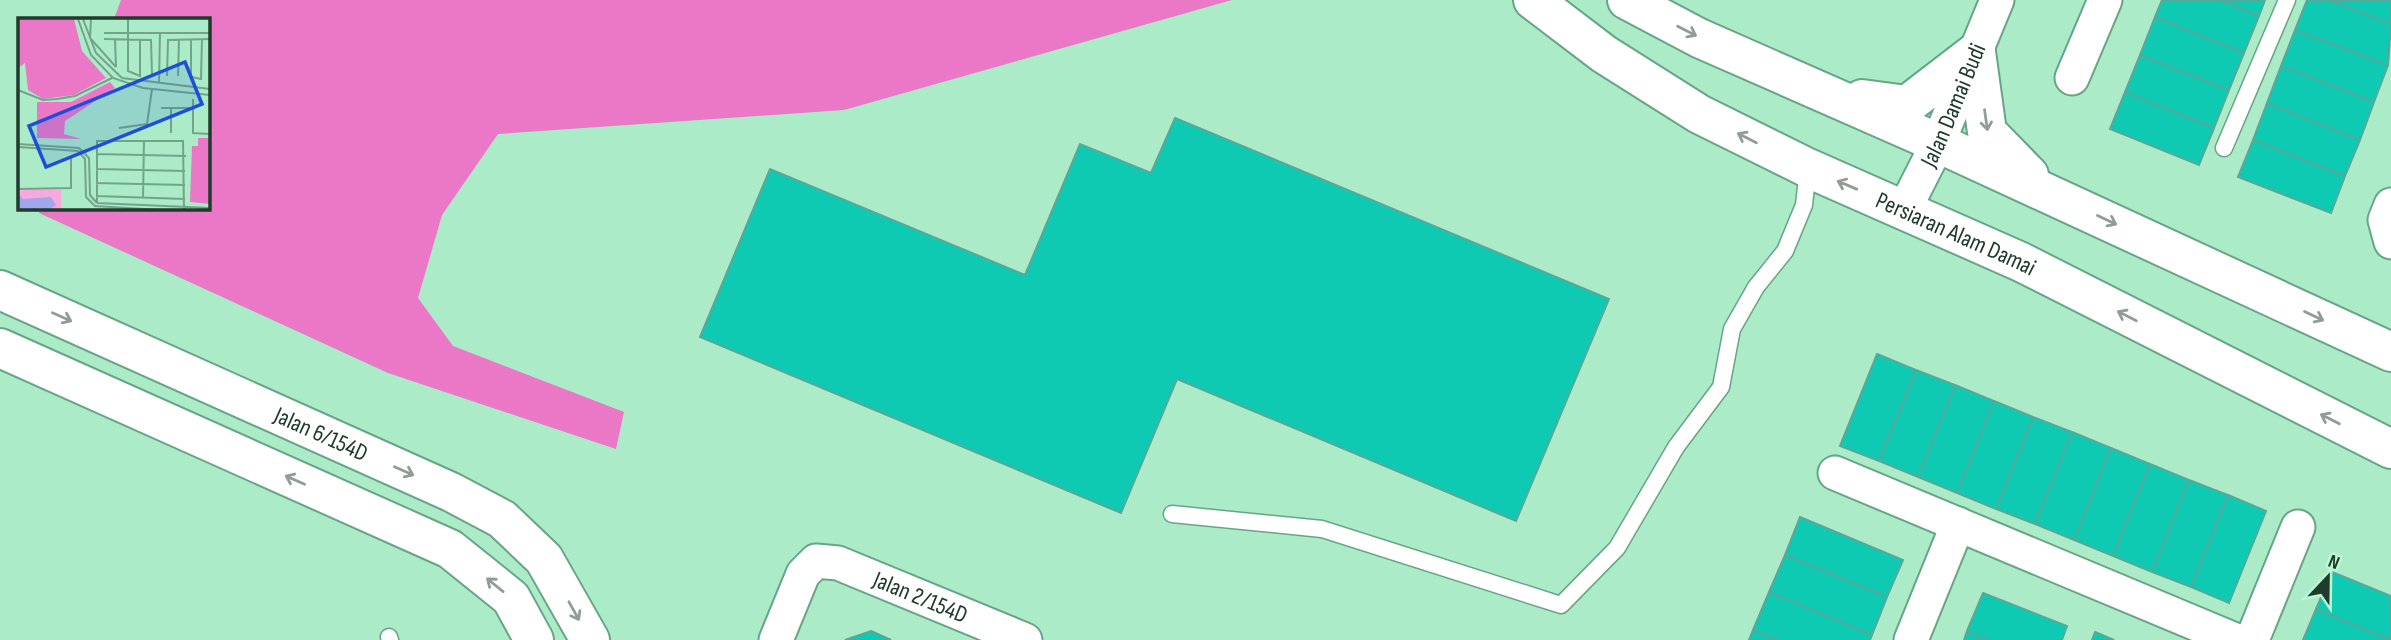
<svg xmlns="http://www.w3.org/2000/svg" width="2391" height="640" font-family="'Sofia Sans Condensed',sans-serif">
<style>
.forest{fill:#ea78c7}
.building{fill:#0fcab2;stroke:#59a799;stroke-width:2}
.lines{fill:none;stroke-linecap:round;stroke-linejoin:round}
.service-casing{stroke:#67a585;stroke-width:19}
.minor-casing{stroke:#67a585;stroke-width:37}
.tertiary-casing{stroke:#67a585;stroke-width:42}
.service{stroke:#fff;stroke-width:16}
.minor{stroke:#fff;stroke-width:33}
.tertiary{stroke:#fff;stroke-width:38}
.oneway{stroke:#909c96}
.labels{text-anchor:middle;dominant-baseline:central;stroke-width:5;stroke-linejoin:round;paint-order:stroke}
.street-label{font-size:24px;fill:#203a2c;stroke:#b8f8d5}
.inset-road{fill:none;stroke:#73a48a;stroke-width:2}
.view{fill:#1d4ed8;fill-opacity:0.15;stroke:#1d4ed8;stroke-width:3.5}
.inset-edge{fill:none;stroke:#203a2c;stroke-width:3.5}
</style>
<rect width="100%" height="100%" fill="#abebc8"/>
<!-- forest -->
<path class="forest" d="M121,0H1232L844,110L498,134L442,215L418,298L453,346L624,412L616,449L388,373L39,213L41,208H208V19H114Z"/>
<!-- building -->
<path class="building" d="M2162,0H2220L2259,16L2244,53L2155,17Z
M2220,0H2265L2259,16Z
M2307,0H2329L2391,24L2388,65L2295,30Z
M2329,0H2391V24Z
M2155,17L2244,53L2229,90L2140,55Z
M2295,30L2388,65L2374,102L2281,66Z
M2140,55L2229,90L2214,128L2125,92Z
M2281,66L2374,102L2360,140L2267,103Z
M2125,92L2214,128L2199,165L2110,129Z
M2267,103L2360,140L2345,176L2253,140Z
M1175,118L1609,299L1516,521L1177,379L1121,513L700,337L770,169L1025,275L1080,144L1151,173Z
M2253,140L2345,176L2331,213L2238,177Z
M1877,354L1916,370L1879,461L1840,446Z
M1916,370L1955,385L1918,477L1879,461Z
M1955,385L1994,401L1957,493L1918,477Z
M1994,401L2033,417L1996,509L1957,493Z
M2033,417L2072,432L2035,524L1996,509Z
M2072,432L2111,448L2074,540L2035,524Z
M2111,448L2150,464L2113,556L2074,540Z
M2150,464L2189,480L2152,572L2113,556Z
M2189,480L2228,495L2191,587L2152,572Z
M2228,495L2266,511L2229,603L2191,587Z
M1800,517L1903,560L1887,597L1785,555Z
M1785,555L1887,597L1872,635L1769,592Z
M2332,572L2391,596V640L2316,609Z
M1769,592L1872,635L1870,640H1777L1753,630Z
M1983,593L2067,626L2062,640H1989L1967,631Z
M2316,609L2390,640H2303Z
M1753,630L1777,640H1749Z
M871,631L891,640H845Z
M1967,631L1989,640H1964Z
M2095,632L2114,640H2092Z"/>
<g class="lines">
<!-- service casing -->
<g class="service-casing">
<path id="service" d="M2224,148L2287,0
M1172,514L1322,529L1561,605L1617,548L1676,447L1721,387L1732,329L1756,287L1785,251L1804,205L1808,168
M389,637L390,640"/>
</g>
<!-- minor casing -->
<g class="minor-casing">
<g id="minor">
<path d="M2072,78L2105,0"/>
<path d="M2391,205L2385,220L2391,242"/>
<path id="s1" d="M1904,210L1938,143L1997,0"/>
<path d="M1835,473L2235,640"/>
<path id="s2" d="M776,640L803,574L816,561L838,563L1025,640"/>
<path d="M1911,640L1958,524"/>
<path d="M2252,640L2298,527"/>
</g>
</g>
<!-- tertiary casing -->
<g class="tertiary-casing">
<g id="tertiary">
<path id="s3" d="M1533,0L1604,54L1699,114L1808,168L2021,262L2391,449"/>
<path d="M1627,0L1699,38L1938,143L2391,352"/>
<path d="M1862,99L1907,105L1976,52L1987,132L2029,175"/>
<path id="s4" d="M0,290L451,492L502,519L544,559L590,640"/>
<path d="M0,348L450,549L511,598L534,640"/>
</g>
</g>
<!-- service -->
<use href="#service" class="service"/>
<!-- minor -->
<use href="#minor" class="minor"/>
<!-- tertiary -->
<use href="#tertiary" class="tertiary"/>
</g>
<!-- one-way arrows -->
<defs><path id="oneway-shaft" d="M-6 0H5M1.5-3L5.5 0L1.5 3" fill="none" stroke-width="1.6" stroke-linecap="round" stroke-linejoin="round" transform="scale(1.75)"/></defs>
<g class="oneway">
<use href="#oneway-shaft" transform="translate(1687 31) rotate(27)"/>
<use href="#oneway-shaft" transform="translate(1986 120) rotate(82)"/>
<use href="#oneway-shaft" transform="translate(1747 138) rotate(-153)"/>
<use href="#oneway-shaft" transform="translate(1847 185) rotate(-157)"/>
<use href="#oneway-shaft" transform="translate(2107 220) rotate(25)"/>
<use href="#oneway-shaft" transform="translate(2127 316) rotate(-153)"/>
<use href="#oneway-shaft" transform="translate(2314 316) rotate(25)"/>
<use href="#oneway-shaft" transform="translate(62 317) rotate(24)"/>
<use href="#oneway-shaft" transform="translate(2330 419) rotate(-153)"/>
<use href="#oneway-shaft" transform="translate(404 471) rotate(24)"/>
<use href="#oneway-shaft" transform="translate(295 480) rotate(-156)"/>
<use href="#oneway-shaft" transform="translate(495 585) rotate(-141)"/>
<use href="#oneway-shaft" transform="translate(574 611) rotate(61)"/>
</g>
<g class="labels">
<!-- street labels -->
<g class="street-label">
<text stroke="none"><textPath href="#s1" startOffset="116">Jalan Damai Budi</textPath></text>
<text stroke="none"><textPath href="#s3" startOffset="485">Persiaran Alam Damai</textPath></text>
<text stroke="none"><textPath href="#s4" startOffset="352">Jalan 6/154D</textPath></text>
<text stroke="none"><textPath href="#s2" startOffset="201">Jalan 2/154D</textPath></text>
</g>
</g>
<!-- overview -->
<g transform="translate(18 18)">
<rect width="192" height="192" fill="#abebc8"/>
<path d="M0,172H43V192H0Z" fill="#f6a9dc"/>
<path d="M0,1H56L64,33L88,60L56,77L25,81L10,72L7,45L0,50ZM92,64L97,70L47,103L46,116L63,121L19,120V84H53ZM180,120H192V186L172,184L174,128H180Z" fill="#ea78c7"/>
<path d="M0,176L5,181L33,179L38,187L31,192H0Z" fill="#a1a7ed"/>
<path class="inset-road" d="M60,1L73,37L95,60L125,70L192,77M65,1L78,35L104,60L192,71M73,1L72,20L98,49M110,1V53L122,58V21M86,15H192M86,21L133,22L134,57M97,21L98,49M173,21V59L183,61L184,21M149,58L150,22L192,21M160,58L161,21M141,65L142,15M0,72L25,82L39,81L57,78L94,60M0,78V102M175,81V115L192,116M143,90H175M153,90V115M101,110L129,106L134,71M0,126L61,130L71,140L72,177L79,185M0,129L60,133L67,141L68,179L77,188L143,192M79,136L168,138M78,151L167,153M78,165L167,167M0,171L53,170V139M78,178L167,181M125,180L126,122M79,185V123H165L166,192M79,185L192,190"/>
<path class="view" d="M167,44L184,86L28,149L11,108Z"/>
<rect width="192" height="192" class="inset-edge"/>
</g>
<!-- north arrow -->
<g transform="translate(2328 577) rotate(22)" stroke="#b8f8d5" stroke-width="5" paint-order="stroke">
<path d="M0-5L12 26L0 18L-12 26Z" fill="#203a2c"/>
<text y="-10" font-size="19" font-weight="bold" text-anchor="middle" fill="#203a2c">N</text>
</g>
</svg>
